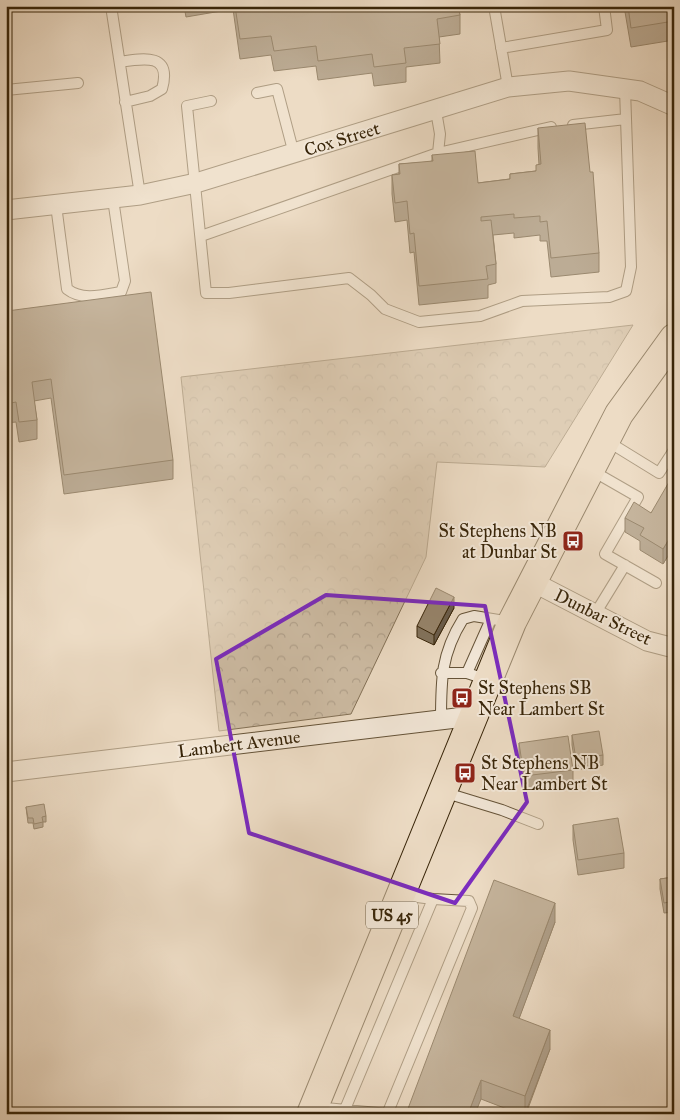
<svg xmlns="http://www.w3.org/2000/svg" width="680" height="1120" font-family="'IM FELL Great Primer',serif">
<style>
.forest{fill:url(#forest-crowns);stroke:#837157}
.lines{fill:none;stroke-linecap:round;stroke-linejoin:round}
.service-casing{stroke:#655338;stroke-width:12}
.minor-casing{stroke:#655338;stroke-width:21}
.primary-casing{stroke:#382509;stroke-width:30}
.service{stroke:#f3e8d9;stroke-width:10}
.minor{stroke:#f3e8d9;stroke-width:19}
.primary{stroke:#eddcc5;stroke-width:28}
.wall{fill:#81725c;stroke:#382509}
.shaded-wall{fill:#695c4b;stroke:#382509}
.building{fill:#96846b;stroke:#382509}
.marked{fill:none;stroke:#7b2cbf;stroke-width:4;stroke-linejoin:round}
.labels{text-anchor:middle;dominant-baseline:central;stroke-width:4;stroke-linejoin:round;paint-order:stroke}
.shield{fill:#f3e8d9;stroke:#706047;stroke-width:1}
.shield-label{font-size:16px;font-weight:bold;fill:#382509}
.street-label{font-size:18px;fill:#382509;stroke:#f3e8d9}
.poi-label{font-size:18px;fill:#382509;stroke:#f3e8d9;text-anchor:start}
</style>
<defs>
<pattern id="forest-crowns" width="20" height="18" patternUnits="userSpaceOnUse" patternTransform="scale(1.25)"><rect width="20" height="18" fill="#cebda5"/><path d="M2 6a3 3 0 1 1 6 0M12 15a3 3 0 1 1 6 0" fill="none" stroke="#b2a28d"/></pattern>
</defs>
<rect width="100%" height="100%" fill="#eddcc5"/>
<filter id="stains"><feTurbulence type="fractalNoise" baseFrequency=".004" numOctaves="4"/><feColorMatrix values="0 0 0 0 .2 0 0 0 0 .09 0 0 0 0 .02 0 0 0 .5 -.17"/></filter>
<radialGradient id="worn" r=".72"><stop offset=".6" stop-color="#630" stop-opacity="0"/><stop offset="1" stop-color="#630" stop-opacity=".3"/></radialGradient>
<!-- forest -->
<path class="forest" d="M633,325L545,467L437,462L426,557L351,714L219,731L181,377Z"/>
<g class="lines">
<!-- service casing -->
<g class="service-casing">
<path id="service" d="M111,6L140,195
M494,6L508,87
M501,48L607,30L604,6
M120,62C144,58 172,53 162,89L150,96L125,102
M6,90L78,83
M257,93L277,89L294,154
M211,101L187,106L206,293H229L349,278L371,295L385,309L419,322L480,316L522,301L609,297L626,291L631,267L625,89
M573,125L626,119
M438,153L551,127
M56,205L67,289C82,301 103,295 121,292L125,281L113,199
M201,236L438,153L440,134L436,111
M607,441L659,473L674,450
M591,470L638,497L605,554L656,583
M595,614L625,565
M441,673H467
M488,680L467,673L491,619
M441,720C441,680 441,654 463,619L474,616L511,622
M443,792L502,810L538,824
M401,895L433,899
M315,1107L388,1114
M343,1114L433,899L469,901L472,908L388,1112"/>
</g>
<!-- minor casing -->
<g class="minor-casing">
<path id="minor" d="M6,210L140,195L196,183L508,87L569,81L640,91L674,106
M533,582L647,641L674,648
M6,772L473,716"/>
</g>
<!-- primary casing -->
<g class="primary-casing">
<path id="primary" d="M311,1114L512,622L619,414L674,338"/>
</g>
<!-- service -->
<use href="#service" class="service"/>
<!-- minor -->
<use href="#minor" class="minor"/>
<!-- primary -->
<use href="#primary" class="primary"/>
</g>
<!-- wall -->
<path class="wall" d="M184,6H458L460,15V34L439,37L440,63L406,67V82L374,86L372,73L318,80L316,66L274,71L271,55L240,59L233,9L186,17Z
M624,6H674V40L631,47Z
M538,128L599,253V272L551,277L547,241H540V235L514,238V233L493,235L496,264V283L488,285V298L419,305L414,252L410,253L407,220L395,222L392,194V175L399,174V164L432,162V155L478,183L510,179V174L536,171L539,165L538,148Z
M7,311L173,460V479L64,494L51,398L34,401L37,420V439L19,442L16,422L6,423Z
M674,485V546L663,564L640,550V541L625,532V518L651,513Z
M454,608L434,645L417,637V626Z
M572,735L603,755V765L576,770L572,745Z
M519,743L573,770V784L524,791L519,758Z
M26,807L46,816V822H43V827L34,829L33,823H28Z
M573,825L624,853V868L578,875L573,840Z
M674,877V912L664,913L660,889V879Z
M674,912V941L671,923V913Z
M555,922L519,1018L550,1049L526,1114H520L481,1099L406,1114Z
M669,993H674V1030L669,1004Z"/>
<!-- shaded-wall -->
<path class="shaded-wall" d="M674,531V546L663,564V549Z
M454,597V608L434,645V635Z
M555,903V922L513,1035V1016Z
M550,1030V1049L525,1114V1096Z
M481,1080V1099L475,1114H468Z"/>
<!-- building -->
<path class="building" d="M235,6H458L460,15L437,19L440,44L404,48L406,63L374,67L372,54L318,61L316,46L274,51L271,36L240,39Z
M628,6H674V21L631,28Z
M585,123L590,172H593L599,253L551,258L547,221L540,222V216L514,218V214L481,217V221L491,220L496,264L486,266L488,279L419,286L414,233L410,234L407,201L395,203L392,175L400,174L399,164L433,161L432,155L475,151L478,183L510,179V174L536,171V165L541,164L538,128Z
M151,292L173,460L64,475L51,379L32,382L37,420L19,422L16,402L6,404V333L10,332L7,311Z
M669,482L674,485V531L663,549L640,535L644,528L625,518L634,502L651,513Z
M436,588L454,597L434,635L417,626Z
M599,731L603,755L576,759L572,735Z
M568,736L573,770L524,776L519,743Z
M44,804L46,816L42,817L43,822L34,824L33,818H28L26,807Z
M618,818L624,853L578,860L573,825Z
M674,877V901L664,903L660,879Z
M494,880L555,903L513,1016L550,1030L525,1096L481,1080L468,1114H406Z
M674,912V930L671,913Z
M669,993H674V1020Z"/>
<!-- marked area -->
<path d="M0 0H680V1120H0ZM326,595L485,606L527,802L455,903L249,833L216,659Z" fill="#eddcc5" fill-opacity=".55" fill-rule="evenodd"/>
<path class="marked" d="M326,595L485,606L527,802L455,903L249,833L216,659Z"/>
<!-- icons -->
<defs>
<g id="bus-square" transform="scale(1.125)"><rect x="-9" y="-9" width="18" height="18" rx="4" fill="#8f2418" stroke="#f3e8d9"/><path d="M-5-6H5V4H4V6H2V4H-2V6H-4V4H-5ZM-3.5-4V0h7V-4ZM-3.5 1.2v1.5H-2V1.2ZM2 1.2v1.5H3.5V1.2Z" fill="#fff"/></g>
</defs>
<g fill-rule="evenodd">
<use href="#bus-square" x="573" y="541"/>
<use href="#bus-square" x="462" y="698"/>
<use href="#bus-square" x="465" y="773"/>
</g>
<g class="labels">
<!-- shield labels -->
<rect class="shield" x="366" y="901.5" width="52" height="27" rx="4"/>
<g class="shield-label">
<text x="392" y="915">US 45</text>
</g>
<!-- street labels -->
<g class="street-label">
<text transform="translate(342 139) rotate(-17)">Cox Street</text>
<text transform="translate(603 617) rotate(26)">Dunbar Street</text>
<text transform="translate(239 744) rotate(-7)">Lambert Avenue</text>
</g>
<!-- poi labels -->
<g class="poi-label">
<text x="557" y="531" text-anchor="end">St Stephens NB<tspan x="557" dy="21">at Dunbar St</tspan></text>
<text x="478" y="688">St Stephens SB<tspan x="478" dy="21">Near Lambert St</tspan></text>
<text x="481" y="763">St Stephens NB<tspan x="481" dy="21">Near Lambert St</tspan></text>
</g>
</g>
<!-- margin -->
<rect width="680" height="1120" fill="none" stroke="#eddcc5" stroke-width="25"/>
<rect x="8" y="8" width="665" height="1105" fill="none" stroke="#382509" stroke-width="2.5"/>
<rect x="12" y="12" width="655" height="1095" fill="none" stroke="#382509"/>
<rect width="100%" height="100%" filter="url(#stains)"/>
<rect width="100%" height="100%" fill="url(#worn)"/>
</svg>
